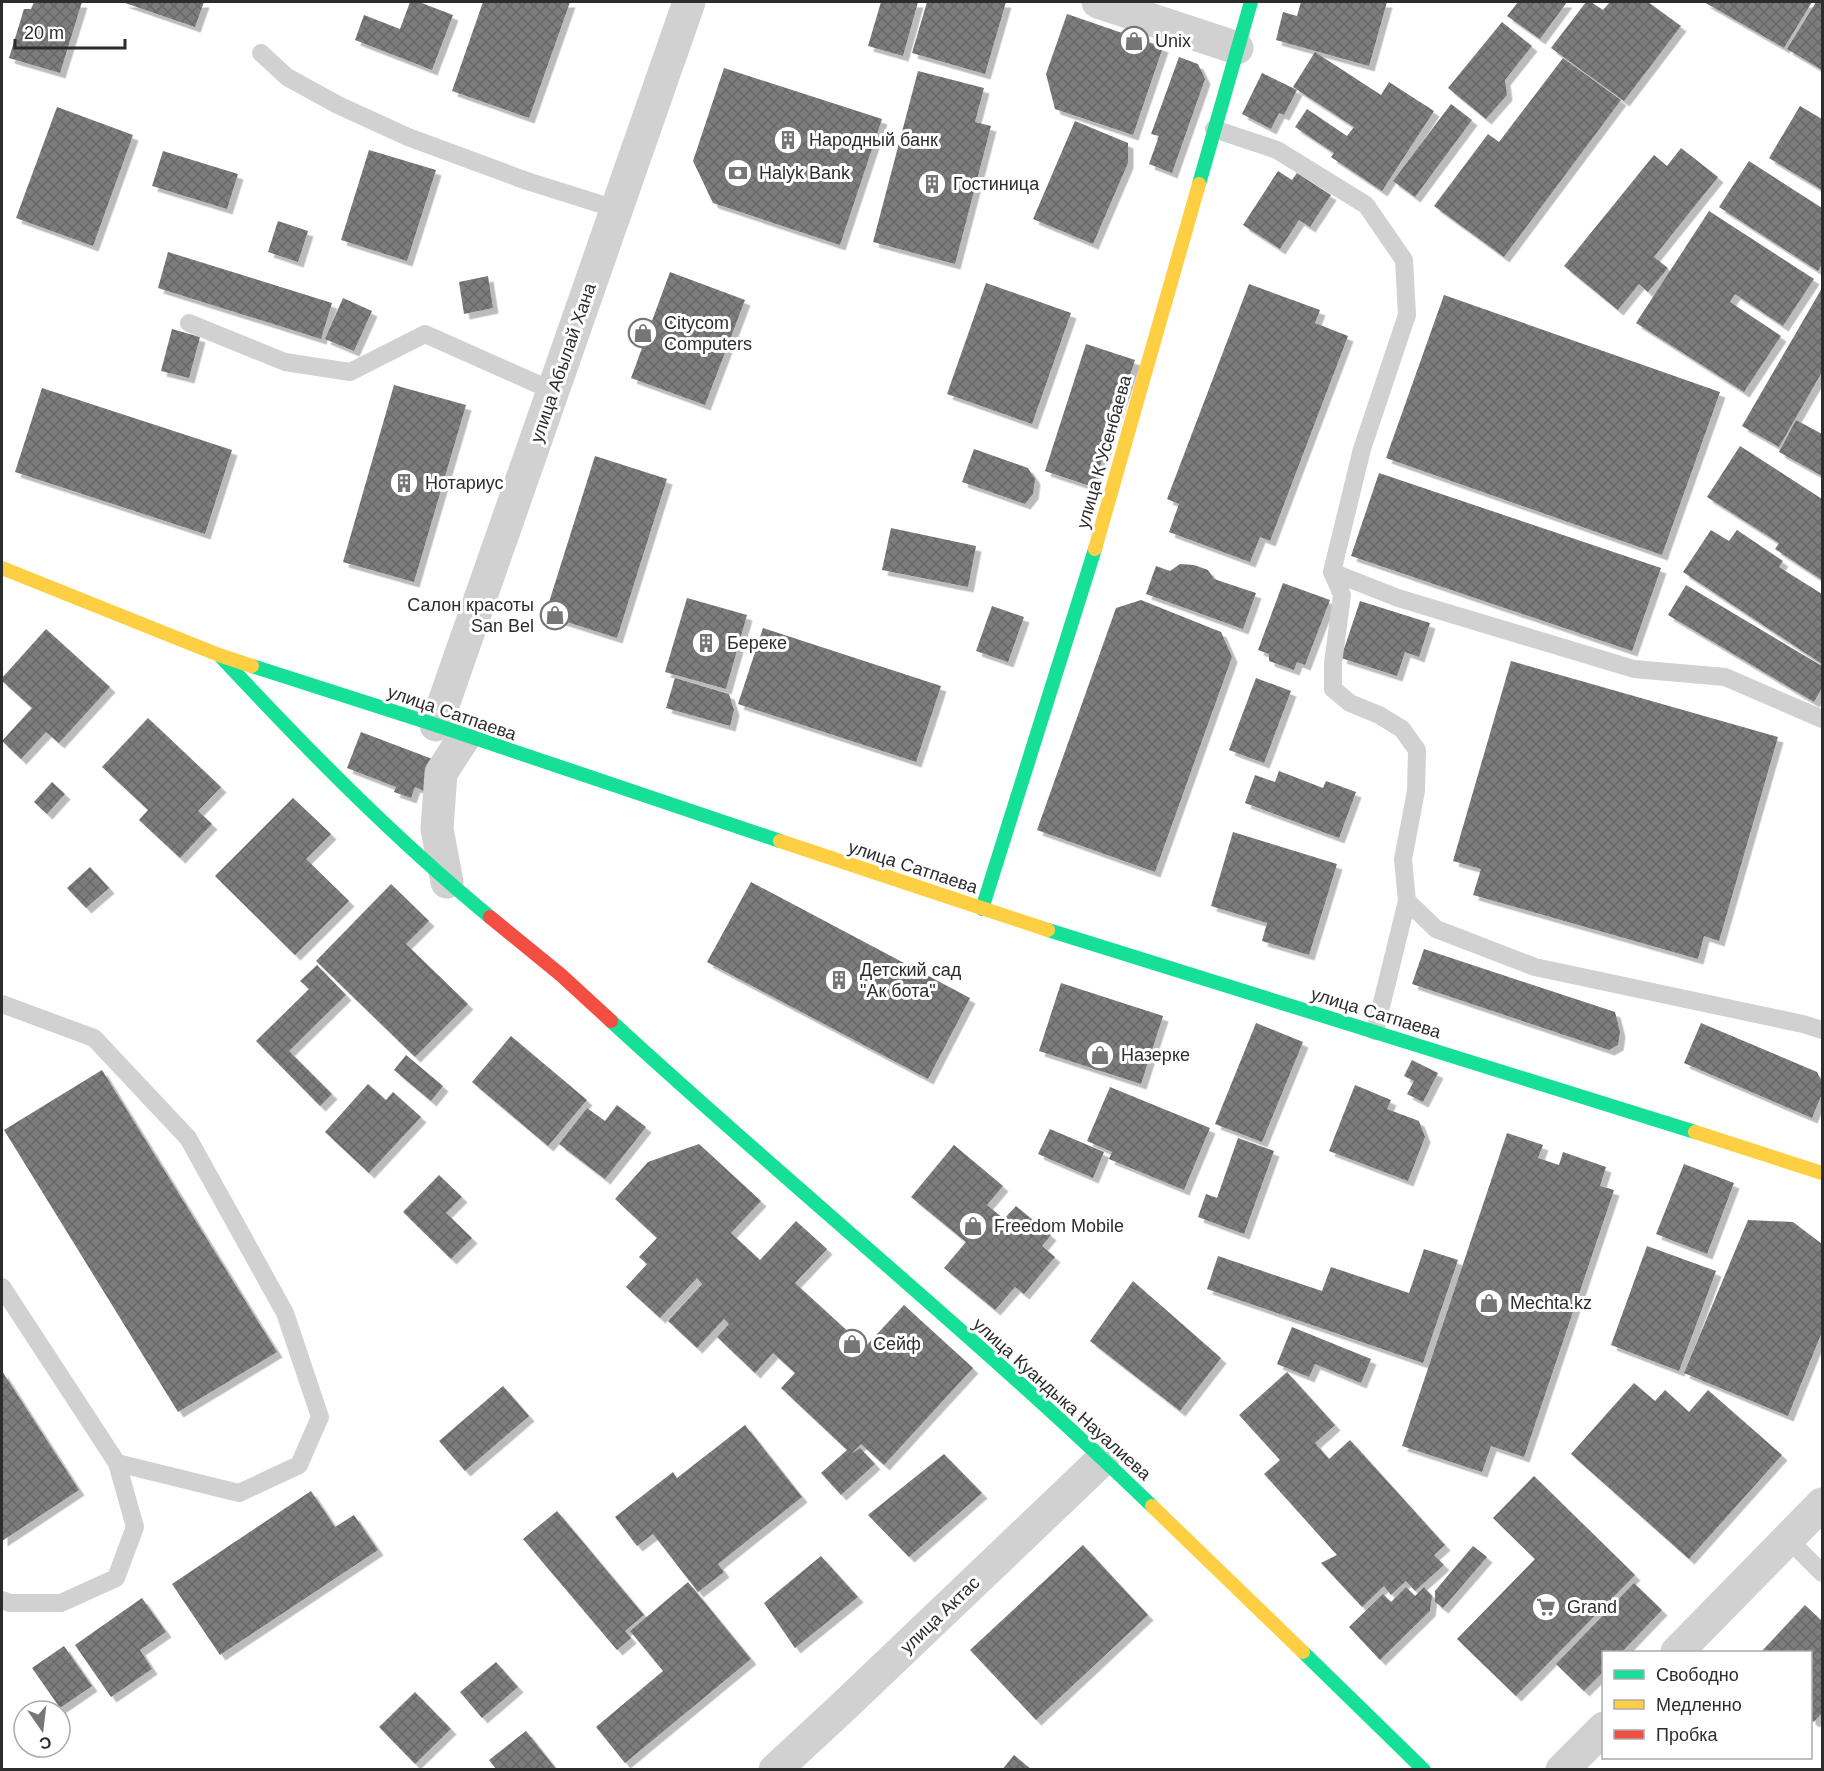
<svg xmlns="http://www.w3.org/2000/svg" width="1824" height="1771" font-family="Arial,sans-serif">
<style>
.building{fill:url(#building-cross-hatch);filter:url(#shadow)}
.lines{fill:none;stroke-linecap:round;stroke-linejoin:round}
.lane{stroke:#d1d1d1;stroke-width:18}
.street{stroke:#d1d1d1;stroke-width:33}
.fast{stroke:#16e098;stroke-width:14}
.slow{stroke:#ffcf43;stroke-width:14}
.jam{stroke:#f24e42;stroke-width:14}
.labels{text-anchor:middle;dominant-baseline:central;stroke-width:6;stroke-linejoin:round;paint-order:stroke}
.poi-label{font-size:18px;fill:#2c2c2c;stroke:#fff;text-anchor:start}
.street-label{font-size:18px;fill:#2c2c2c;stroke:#fff}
</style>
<defs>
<pattern id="building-cross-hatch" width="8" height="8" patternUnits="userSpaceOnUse" patternTransform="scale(1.5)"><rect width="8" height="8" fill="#7d7d7d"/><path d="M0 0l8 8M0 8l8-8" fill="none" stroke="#676767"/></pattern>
<filter id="shadow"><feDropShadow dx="5.5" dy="5.5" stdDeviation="0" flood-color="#0004"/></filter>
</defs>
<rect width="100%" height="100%" fill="#fff"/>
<!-- building -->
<path class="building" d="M34,2H82L60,73L9,58L24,9H31Z
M122,2H204L195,27Z
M410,2H419L453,15L432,70L355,40L364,15L400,29Z
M483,2H570L529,118L452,91Z
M881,2H918L903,56L868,46Z
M927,2H1006L985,74L912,53Z
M1301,2H1387L1369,66L1276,40L1283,12L1297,16Z
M1518,2H1567L1540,39L1507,16Z
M1586,2H1591L1603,10L1610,2H1648L1681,26L1624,101L1551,48Z
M1704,2H1812L1784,48Z
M1816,2H1822V70L1787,49Z
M1067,14L1163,47L1133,135L1055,109L1046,74Z
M1502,22L1532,46L1505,80L1507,95L1486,119L1448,88Z
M1315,52L1381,95L1389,82L1434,111L1382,191L1331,157L1334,153L1295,127L1307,109L1347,136L1354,127L1293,87Z
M1179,57L1198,64L1205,79L1172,173L1149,164L1159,136L1151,134Z
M1563,58L1621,100L1504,257L1434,206L1488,134L1499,142Z
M724,68L882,119L840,245L713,203L693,161Z
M918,71L984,88L975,122L991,126L955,264L873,242Z
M1262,73L1297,90L1284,115L1279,113L1271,129L1242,114Z
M1451,104L1472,120L1415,197L1393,181Z
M1800,106L1822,119V190L1769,158Z
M57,107L133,135L93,246L16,218Z
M1075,121L1128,143V163L1093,244L1033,219Z
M1681,148L1718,177L1654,257L1668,268L1648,292L1639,284L1618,310L1564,266L1654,155L1667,166Z
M369,150L436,170L407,261L341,240Z
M163,151L238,174L227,209L152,186Z
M1749,161L1822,208V264L1818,271L1719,207Z
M1278,171L1292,180L1297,173L1331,195L1310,227L1299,220L1280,249L1243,225Z
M1709,211L1814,279L1783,326L1735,294L1730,302L1781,336L1744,392L1636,323Z
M278,221L308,231L298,262L268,252Z
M168,252L332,303L321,339L158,288Z
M670,272L745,300L705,405L631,378Z
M488,276L493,308L464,314L459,282Z
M986,283L1071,313L1032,424L947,394Z
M1249,284L1320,310L1315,323L1348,336L1270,541L1260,537L1250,562L1169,532L1179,504L1167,499Z
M1822,288V372L1779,447L1742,426Z
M1444,295L1720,392L1662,555L1386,458Z
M343,298L372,311L354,351L325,339Z
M172,329L200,337L189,378L161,371Z
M1086,344L1135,360L1093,487L1045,471Z
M394,385L466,405L414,582L343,562Z
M42,388L232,450L205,534L15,472Z
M1796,420L1822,434V476L1779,452Z
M1740,446L1822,499V580L1775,549L1779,543L1707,497Z
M974,449L1028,468L1035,479L1033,494L1025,504L962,482Z
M595,456L667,479L617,638L545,615Z
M1379,473L1661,568L1632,651L1351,556Z
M891,528L976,546L968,587L882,570Z
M1711,530L1729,541L1737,530L1783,561L1779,567L1822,594V664L1683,572Z
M1180,564L1194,565L1208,570L1214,579L1256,593L1243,629L1146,594L1156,566L1170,571Z
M1283,583L1330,600L1305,665L1297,662L1294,670L1269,661V654L1258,650Z
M1686,585L1822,666V688L1814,702L1668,615Z
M687,598L747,615L726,689L665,672Z
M1141,600L1221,632L1232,657L1155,872L1037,830L1116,608Z
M1360,601L1430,623L1419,657L1405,652L1397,676L1341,658Z
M992,606L1024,617L1008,662L976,651Z
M763,628L941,686L916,762L738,704Z
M46,629L110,687L59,743L46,732L21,759L2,741L32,708L2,681V678Z
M1511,661L1778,737L1719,941L1704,936L1698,959L1473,895L1481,869L1453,861Z
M675,678L729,694L734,710L730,726L666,708Z
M1256,678L1291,691L1264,763L1229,750Z
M148,718L221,787L198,811L212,824L180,858L139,820L148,810L102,767Z
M361,732L435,760L424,791L415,787L411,798L394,792L396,787L347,768Z
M1279,771L1323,788L1326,781L1356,792L1339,838L1245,803L1255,775L1275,782Z
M52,782L65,794L47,814L34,802Z
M293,798L331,834L306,859L349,901L295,955L215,876Z
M1233,832L1337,864L1309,955L1262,941L1267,923L1211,906Z
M90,867L109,888L86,908L67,888Z
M751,882L970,998L928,1079L707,962Z
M391,884L429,921L406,944L468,1004L415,1057L316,961Z
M1424,949L1615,1012L1620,1032L1618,1045L1609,1050L1412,984Z
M317,965L346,995L289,1051L332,1094L320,1106L256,1041L309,989L300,981Z
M1061,983L1163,1016L1141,1084L1039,1051Z
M1256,1023L1303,1042L1262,1142L1215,1124Z
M1701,1023L1817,1072L1822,1082V1094L1812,1118L1684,1063Z
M511,1036L587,1100L548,1146L472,1082Z
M406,1055L443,1086L431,1101L394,1070Z
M1412,1060L1438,1073L1423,1102L1407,1094L1414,1081L1404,1076Z
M102,1070L277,1352L178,1412L4,1130Z
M368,1084L386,1100L393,1092L421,1117L369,1173L325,1132Z
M1355,1085L1391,1100L1387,1109L1419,1121L1425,1137L1408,1181L1329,1151Z
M1110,1087L1210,1128L1184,1190L1109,1159L1112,1152L1087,1141Z
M617,1105L646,1127L605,1179L559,1144L587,1108L605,1121Z
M1050,1129L1104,1152L1093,1178L1038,1154Z
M1507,1133L1543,1145L1538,1158L1559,1165L1563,1152L1606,1167L1600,1186L1614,1190L1524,1457L1491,1446L1482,1472L1402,1446Z
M1238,1138L1274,1151L1244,1234L1198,1217L1206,1194L1217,1198Z
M699,1144L761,1201L731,1233L760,1260L796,1221L827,1249L795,1283L865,1347L904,1305L973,1368L884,1465L861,1444L851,1454L860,1448L875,1464L841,1495L821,1473L847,1450L781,1388L795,1373L773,1353L755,1373L717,1337L729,1324L724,1319L697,1348L668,1321L702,1284L697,1278L660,1318L626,1287L647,1264L639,1257L657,1238L615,1199L648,1162Z
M954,1145L1003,1186L987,1205L1004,1219L1016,1206L1051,1235L1042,1246L1055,1257L1024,1294L1015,1287L995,1310L944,1268L966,1242L911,1197Z
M1684,1164L1734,1183L1707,1254L1656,1234Z
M439,1175L462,1197L446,1213L472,1238L451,1259L403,1212Z
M1748,1220L1793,1222L1822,1244V1332L1788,1416L1684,1373Z
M1647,1246L1716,1271L1679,1371L1611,1345Z
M1424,1249L1458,1260L1423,1363L1207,1289L1218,1256L1322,1291L1331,1267L1409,1293Z
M1133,1281L1221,1358L1180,1411L1090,1341Z
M1292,1327L1371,1359L1361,1383L1315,1364L1309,1377L1277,1364Z
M2,1371L79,1490L2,1541Z
M1287,1372L1335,1425L1315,1443L1329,1459L1350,1440L1445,1545L1434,1555L1444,1565L1415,1591L1406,1581L1391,1595L1384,1586L1362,1607L1321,1563L1337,1555L1264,1474L1280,1460L1239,1415Z
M1634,1383L1655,1401L1665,1390L1689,1412L1708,1390L1782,1455L1689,1559L1571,1454Z
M503,1386L529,1416L465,1471L439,1441Z
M745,1425L802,1497L718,1564L724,1572L698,1592L653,1534L637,1546L615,1517L673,1472L677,1478Z
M944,1454L982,1493L909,1557L868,1515Z
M1534,1476L1635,1575L1516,1696L1457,1639L1535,1559L1493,1518Z
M311,1491L335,1527L354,1515L378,1550L220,1655L172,1584Z
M557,1511L644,1615L625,1631L631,1638L617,1650L523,1539Z
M1083,1545L1148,1615L1036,1720L970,1650Z
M1473,1546L1487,1557L1443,1608L1435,1602V1591Z
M821,1556L858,1597L795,1648L764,1603Z
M688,1582L751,1659L625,1763L596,1727L663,1671L630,1631Z
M1634,1583L1662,1610L1622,1652H1604V1671L1584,1691L1556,1664Z
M1406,1587L1415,1596L1424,1587L1432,1596L1430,1611L1380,1660L1349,1627L1383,1594L1391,1602Z
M142,1598L166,1632L140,1650L152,1669L111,1697L75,1645Z
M1805,1605L1822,1621V1713L1814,1722L1810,1719V1652H1761Z
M64,1646L92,1686L60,1708L32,1668Z
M496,1662L518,1687L482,1718L460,1692Z
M415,1692L451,1729L415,1764L379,1727Z
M526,1731L557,1770H497L489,1760Z
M1014,1755L1032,1770H1002Z"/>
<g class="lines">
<!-- lane -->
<path class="lane" d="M261,53L287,77L338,105L408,137L527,181L616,209
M1214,129L1277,150L1366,205L1404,260L1407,315L1362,449L1332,572L1342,595L1333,663V689L1350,703L1379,715L1402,729L1417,750L1416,791L1403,859L1407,901L1436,929L1535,967L1803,1024L1822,1030
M189,323L285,362L350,372L425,334L553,391
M1332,572L1398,598L1634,669L1725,677L1822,719
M2,1004L94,1038L188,1138L285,1313L320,1417L299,1465L239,1493L117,1463
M1375,1031L1407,901
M2,1287L117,1463L135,1527L116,1578L61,1603H10L2,1600
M1789,1540L1822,1573"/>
<!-- street -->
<path class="street" d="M1098,2L1237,48
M436,725L689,2
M447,882L437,829L441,773L465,736
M1677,1652L1822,1504
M775,1770L843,1707L1103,1459
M1562,1770L1604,1728"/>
<!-- fast -->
<path class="fast" d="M1199,184L1251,2
M221,657C306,748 394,838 490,917
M252,666L436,725L780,841
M982,909L1095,549
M1048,930L1695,1132
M611,1021C789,1185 978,1338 1152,1506
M1303,1652L1424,1770"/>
<!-- slow -->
<path class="slow" d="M1095,549L1199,184
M2,568L219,655L252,666
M780,841L1048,930
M1695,1132L1822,1173
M1152,1506L1303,1652"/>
<!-- jam -->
<path class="jam" d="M490,917L561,975L611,1021"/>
</g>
<!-- icons -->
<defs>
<g id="shop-ring" transform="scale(1.5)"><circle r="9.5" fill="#fff" stroke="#767676" stroke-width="1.5"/><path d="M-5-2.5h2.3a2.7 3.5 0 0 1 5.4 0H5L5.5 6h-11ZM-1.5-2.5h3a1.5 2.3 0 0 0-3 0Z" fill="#767676"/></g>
<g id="building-ring" transform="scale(1.5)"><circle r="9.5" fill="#fff" stroke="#767676" stroke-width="1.5"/><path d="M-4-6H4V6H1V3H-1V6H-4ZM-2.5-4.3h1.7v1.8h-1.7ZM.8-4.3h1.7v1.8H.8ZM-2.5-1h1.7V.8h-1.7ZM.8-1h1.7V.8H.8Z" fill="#767676"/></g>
<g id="bank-ring" transform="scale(1.5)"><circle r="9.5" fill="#fff" stroke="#767676" stroke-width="1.5"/><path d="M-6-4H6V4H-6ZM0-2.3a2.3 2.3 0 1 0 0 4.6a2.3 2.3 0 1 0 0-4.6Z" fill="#767676"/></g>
<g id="supermarket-ring" transform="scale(1.5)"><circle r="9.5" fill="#fff" stroke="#767676" stroke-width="1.5"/><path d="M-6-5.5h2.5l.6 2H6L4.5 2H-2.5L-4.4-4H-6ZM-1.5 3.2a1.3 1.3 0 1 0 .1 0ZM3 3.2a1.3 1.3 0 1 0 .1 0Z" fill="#767676"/></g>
</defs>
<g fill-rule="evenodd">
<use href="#shop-ring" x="1134" y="41"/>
<use href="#building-ring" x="788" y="140"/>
<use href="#bank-ring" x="738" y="173"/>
<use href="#building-ring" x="932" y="184"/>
<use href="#shop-ring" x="643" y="333"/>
<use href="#building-ring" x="404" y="483"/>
<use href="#shop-ring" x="555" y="615"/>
<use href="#building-ring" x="706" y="643"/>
<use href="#building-ring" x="839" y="980"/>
<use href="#shop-ring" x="1100" y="1055"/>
<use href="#shop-ring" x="973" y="1226"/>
<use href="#shop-ring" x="1489" y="1303"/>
<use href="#shop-ring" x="852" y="1344"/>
<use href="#supermarket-ring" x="1546" y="1607"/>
</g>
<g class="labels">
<!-- poi labels -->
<g class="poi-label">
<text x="1155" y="41">Unix</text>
<text x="809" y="140">Народный банк</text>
<text x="759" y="173">Halyk Bank</text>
<text x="953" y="184">Гостиница</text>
<text x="664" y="323">Citycom<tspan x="664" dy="21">Computers</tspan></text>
<text x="425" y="483">Нотариус</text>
<text x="534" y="605" text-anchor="end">Салон красоты<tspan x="534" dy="21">San Bel</tspan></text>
<text x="727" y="643">Береке</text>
<text x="860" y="970">Детский сад<tspan x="860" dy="21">"Ак бота"</tspan></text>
<text x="1121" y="1055">Назерке</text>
<text x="994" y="1226">Freedom Mobile</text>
<text x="1510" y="1303">Mechta.kz</text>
<text x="873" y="1344">Сейф</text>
<text x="1567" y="1607">Grand</text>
</g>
<!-- street labels -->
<g class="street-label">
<text transform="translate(563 363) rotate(-71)">улица Абылай Хана</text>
<text transform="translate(1104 452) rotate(-74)">улица К Усенбаева</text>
<text transform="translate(452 713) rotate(19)">улица Сатпаева</text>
<text transform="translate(913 867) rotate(18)">улица Сатпаева</text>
<text transform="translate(1376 1013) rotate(17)">улица Сатпаева</text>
<text transform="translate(1062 1399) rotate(42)">улица Куандыка Науалиева</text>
<text transform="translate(940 1615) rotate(-44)">улица Актас</text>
</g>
</g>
<!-- border -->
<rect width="1824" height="1771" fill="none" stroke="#2c2c2c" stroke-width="6"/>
<!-- legend -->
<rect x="1602" y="1651" width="210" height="108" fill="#ffffff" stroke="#ababab" stroke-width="1.5"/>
<rect x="1614" y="1670" width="30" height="9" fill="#16e098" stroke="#ababab" stroke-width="1.5"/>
<text x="1656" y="1681" font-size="18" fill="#2c2c2c">Свободно</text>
<rect x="1614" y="1700" width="30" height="9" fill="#ffcf43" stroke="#ababab" stroke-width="1.5"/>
<text x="1656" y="1711" font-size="18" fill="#2c2c2c">Медленно</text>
<rect x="1614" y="1730" width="30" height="9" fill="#f24e42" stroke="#ababab" stroke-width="1.5"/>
<text x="1656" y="1741" font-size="18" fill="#2c2c2c">Пробка</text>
<!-- north arrow -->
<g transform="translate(42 1729) rotate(166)"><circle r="28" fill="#ffffff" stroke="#ababab" stroke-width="1.5"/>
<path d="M0-4.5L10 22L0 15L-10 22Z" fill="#767676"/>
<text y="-9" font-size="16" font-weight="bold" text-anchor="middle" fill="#2c2c2c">С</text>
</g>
<!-- scale -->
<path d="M15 39v9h110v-9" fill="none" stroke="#2c2c2c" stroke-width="3"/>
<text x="24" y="39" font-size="18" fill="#2c2c2c" stroke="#ffffff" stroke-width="4.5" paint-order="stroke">20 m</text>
</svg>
